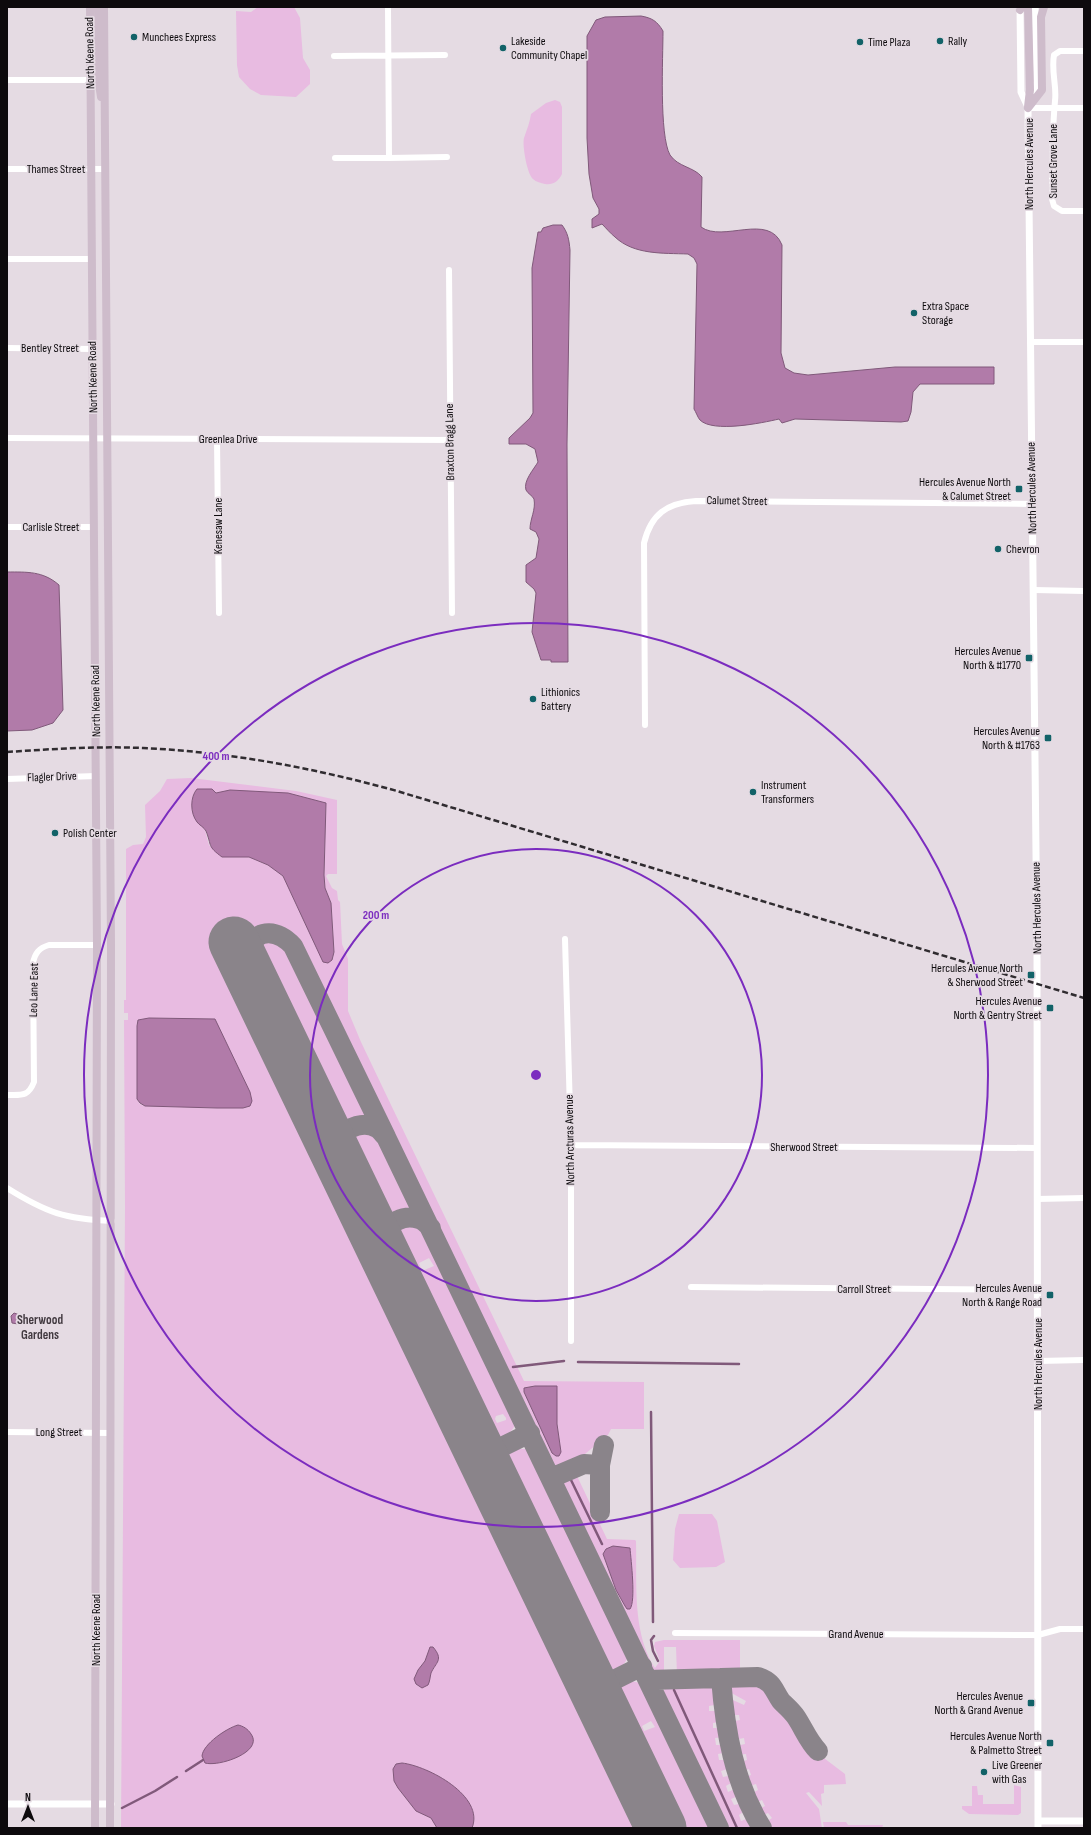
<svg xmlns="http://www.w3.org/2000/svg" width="1091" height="1835" font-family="'Sofia Sans Condensed',sans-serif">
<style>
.green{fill:#e8bbe1;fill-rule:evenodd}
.water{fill:#b17ba9;stroke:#80597a}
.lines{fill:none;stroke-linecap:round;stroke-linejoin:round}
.stream{stroke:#80597a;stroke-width:2.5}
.taxiway{stroke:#8a848a;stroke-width:20}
.runway{stroke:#8a848a;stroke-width:51}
.minor{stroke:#fff;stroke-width:6}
.tertiary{stroke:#fff;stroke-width:7}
.secondary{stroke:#cebccb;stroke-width:8}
.rail{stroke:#302c30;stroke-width:2.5;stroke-dasharray:6 3;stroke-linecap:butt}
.ring{fill:none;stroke:#7b2cbf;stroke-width:2}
.poi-dot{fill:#126268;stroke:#e5dbe3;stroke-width:1.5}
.labels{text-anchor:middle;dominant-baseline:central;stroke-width:3.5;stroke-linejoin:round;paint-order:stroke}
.poi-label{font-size:12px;fill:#0d0a0d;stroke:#e5dbe3;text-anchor:start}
.street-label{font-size:12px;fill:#0d0a0d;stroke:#e5dbe3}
.neighbourhood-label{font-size:13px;font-weight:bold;fill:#423a40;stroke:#e5dbe3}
.centre{fill:#7b2cbf;stroke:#e5dbe3;stroke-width:2}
.ring-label{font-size:12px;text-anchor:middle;font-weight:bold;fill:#7b2cbf;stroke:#e5dbe3;stroke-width:3.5;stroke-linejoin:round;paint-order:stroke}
</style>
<rect width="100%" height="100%" fill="#e5dbe3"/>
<!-- green -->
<path class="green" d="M258,7H294L300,18L303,58L310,70V84L296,97L261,95L250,89L239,77L237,65L236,11L251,12Z
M555,100L560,102L562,107V174C558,182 553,185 545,184C541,183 536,182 533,179C527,174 522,145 524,138C527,129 530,122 531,114L546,103Z
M191,778L296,791L337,800V874H328L326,876L332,888L337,891L338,900L340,902L342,944L348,959V1011L361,1042L392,1107L524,1381L644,1382V1429H611L608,1435L585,1454L577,1457L563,1466L558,1467L551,1464L296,941C271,915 248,934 221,947L647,1828H121L125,1207L124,1020H128V1013H124V1000H126V849L133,845L143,844L146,837L145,805L160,791L167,779ZM216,793H288L326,803L324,875L325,888L331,903L334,952L332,960L323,961L283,876L268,865L249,857H222L209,845L205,830ZM149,1018L215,1019L243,1108L145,1106L140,1104L137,1099V1026L138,1020ZM535,1386L557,1424L561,1452L552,1453L524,1392V1388Z
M266,938L278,939L287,947L370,1118L350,1119L336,1125L254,955C254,946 257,942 266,938Z
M362,1132H369L381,1140L416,1210L401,1209L381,1217L348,1149C348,1138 353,1134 362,1132Z
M409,1224H416L426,1230L517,1420C511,1438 500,1440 484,1432L395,1246C395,1235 398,1227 409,1224ZM429,1258L434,1266L422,1271L419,1263ZM503,1414L506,1418V1420L497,1423L495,1419L496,1416Z
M518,1449H526L533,1453L629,1651C627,1669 611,1674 597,1666L503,1471C503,1459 506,1452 518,1449Z
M574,1474L577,1476L607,1539L635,1540L636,1541C637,1583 632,1633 655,1668L660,1661L654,1646L655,1642L664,1640H740V1668L734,1675H677L676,1647H664V1676L648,1668L563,1490L562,1485L564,1479ZM603,1554L633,1592L627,1609L616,1590Z
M679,1514H712L717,1521L725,1562L716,1567L680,1568L673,1560L675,1529Z
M631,1681L640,1683L646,1687L714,1828H675L615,1704C614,1692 620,1685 631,1681ZM651,1721L655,1727L644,1731L642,1726Z
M747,1681L763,1684L769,1688L816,1752L845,1774L846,1784L824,1785V1793L821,1794L822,1806L809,1792L806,1793L819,1809L822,1828H766L764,1823L772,1818L768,1813L759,1817L756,1811L765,1806L762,1800L753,1804L749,1795L758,1790L756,1784L746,1787L743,1783L742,1778L751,1775L749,1769L740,1772L737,1763L747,1760L746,1754L736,1755L734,1748L736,1746L745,1744L744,1738L734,1740L732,1738L729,1722L740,1720L739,1715H728L726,1697L744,1705L746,1701L726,1690L724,1684L725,1682Z
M715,1682L718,1685L720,1704L709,1706V1711H721L723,1721L713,1723V1728H724L725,1737L715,1738L716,1745H727L728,1752L718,1754L719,1760H729L731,1768L721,1771L723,1777L733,1775L734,1781L726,1786L728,1792L737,1788L740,1795L731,1799L734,1805L744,1803L747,1809L739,1815L741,1821L749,1818H752L754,1824L748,1828H726L664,1700V1690L672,1683Z
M1014,1785L1021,1787V1813L1018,1815L969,1814L962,1809V1806H972V1786H977L978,1795H983V1804H1014Z
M823,1822H846L848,1825H883L882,1828H824Z"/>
<!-- water -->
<path class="water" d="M641,16C652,18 657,21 663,31C663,57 659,135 670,155C678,167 694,167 702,177L701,227C723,243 769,212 782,245L781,353L785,368L794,373L808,375L895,367H994V384H920L913,392L911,412L908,421L901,422L795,419L782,423L779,419C762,423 713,433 700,420C698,418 696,412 694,409L697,264L694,258L688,254C663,253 634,255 615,237C610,233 606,228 602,224L592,228V219L599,214V209L593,198L589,174L587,138V36L596,20L605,17Z
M553,225H562C568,233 569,240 570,250L567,444L568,662H551V660H541L532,632L536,593L534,589L526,582V565L536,558L539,539L536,532L530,529C530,519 536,510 534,499C532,495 528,494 526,490C523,481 534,469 538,462L535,449L526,444H509V438L530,418L533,413L532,268L538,232H541L543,228Z
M7,572C27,572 43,571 59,585L63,710L53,723L32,730L7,731Z
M197,789H212L216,793L230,790L288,793L326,803L324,875L325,888L331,903L334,952L332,960L328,963L323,962L283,876L268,865L249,857H222C207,846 212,846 206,831C204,827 199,825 197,822C190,813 190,797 197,789Z
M149,1018L215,1019L250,1092L252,1101L250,1106L243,1108H217L145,1106L140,1103L137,1099V1026L138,1020Z
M14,1313L25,1317V1320L18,1324L12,1323L11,1316Z
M535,1386H557V1424L561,1452L559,1456H556L552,1453L524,1392V1388Z
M613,1546L630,1548C631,1560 636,1601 630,1609H627L625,1606L616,1590L603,1554L606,1549Z
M430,1647H433C444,1660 436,1662 431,1673C430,1677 430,1681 428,1685L422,1688L416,1684L414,1679L418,1670L425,1661Z
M238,1725C243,1726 248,1729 251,1734C264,1752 219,1767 205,1763L202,1756C203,1744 227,1728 238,1725Z
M402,1763C428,1766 485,1796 472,1828H437L431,1818L416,1811L398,1788L394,1781L393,1769L396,1764Z"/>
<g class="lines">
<!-- stream -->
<path class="stream" d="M578,1362L739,1364
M513,1367L564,1361
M651,1412L653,1622
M571,1480L602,1544
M654,1636L651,1640L653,1651L658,1661
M674,1690L737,1828
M186,1771L203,1760
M122,1808L155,1791L177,1777"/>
<!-- taxiway -->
<path class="taxiway" d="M246,968C246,962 245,954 248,949C258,926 279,931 293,946L386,1137
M337,1157C338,1151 338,1144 341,1138C347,1126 365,1121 377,1128C380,1130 383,1134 386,1137L719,1828
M383,1253C383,1248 383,1242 384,1237C388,1222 404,1214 419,1219C423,1220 428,1225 431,1228
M481,1457L530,1433
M600,1465L604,1445
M551,1478L584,1464L600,1465V1512
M721,1678C725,1730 734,1783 762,1828
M648,1680L758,1677C773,1682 773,1689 781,1701C786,1706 792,1711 796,1717C804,1729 808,1741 818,1751
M594,1690L642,1666"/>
<!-- runway -->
<path class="runway" d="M234,942L661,1828"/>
<!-- minor -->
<path class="minor" d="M388,7L389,158L447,157
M1084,51H1060L1054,55C1051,72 1057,86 1055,101C1052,133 1052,166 1052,199L1054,206L1062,211H1084
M334,56L445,55
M7,80H90
M1028,108H1084
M335,158H389
M7,169H106
M7,259H92
M449,270L452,613
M1030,342H1084
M7,348L93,349
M7,438L450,440
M217,439L219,613
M7,527H94
M1034,590L1084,591
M645,725L644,543C651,514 667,503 696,501L1033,504
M7,779L96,776
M565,939L571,1145V1341
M7,1095C22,1095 28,1097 34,1082L33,963C35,953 39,948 49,945H97
M571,1145L1037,1148
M7,1188C47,1213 65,1219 112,1221
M1037,1199L1084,1198
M691,1287L1037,1290
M1038,1361L1084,1360
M7,1432L111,1433
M675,1633L1038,1635L1060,1629H1084"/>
<!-- tertiary -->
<path class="tertiary" d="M1020,7L1021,92L1028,107
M1035,7L1037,82L1028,108L1037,946L1038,1828
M7,1804H111
M1038,1821H1084"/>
<!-- secondary -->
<path class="secondary" d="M90,7L97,945L95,1828
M98,7L99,84L101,97
M104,7L111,945L110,1828
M1028,7L1030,90L1028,107
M1020,10L1022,7
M1028,108L1042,90L1041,17L1044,7"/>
<!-- rail -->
<path class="rail" d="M7,752C52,749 98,746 143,748C230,752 314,768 397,791L1084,998"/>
</g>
<!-- distance rings -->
<g class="ring">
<circle cx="536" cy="1075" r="226"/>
<circle cx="536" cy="1075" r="452"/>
</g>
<!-- markers -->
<g class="poi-dot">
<circle cx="134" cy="37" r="4"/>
<circle cx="940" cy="41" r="4"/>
<circle cx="860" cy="42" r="4"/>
<circle cx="503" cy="48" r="4"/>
<circle cx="914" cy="313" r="4"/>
<rect x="1015" y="485" width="8" height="8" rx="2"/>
<circle cx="998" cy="549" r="4"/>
<rect x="1025" y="654" width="8" height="8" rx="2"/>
<circle cx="533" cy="699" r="4"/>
<rect x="1044" y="734" width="8" height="8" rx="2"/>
<circle cx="753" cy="792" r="4"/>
<circle cx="55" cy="833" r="4"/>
<rect x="1027" y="971" width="8" height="8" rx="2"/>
<rect x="1046" y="1004" width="8" height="8" rx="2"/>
<rect x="1046" y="1291" width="8" height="8" rx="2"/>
<rect x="1027" y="1699" width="8" height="8" rx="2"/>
<rect x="1046" y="1739" width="8" height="8" rx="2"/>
<circle cx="984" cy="1772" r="4"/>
</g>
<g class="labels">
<!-- poi labels -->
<g class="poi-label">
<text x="142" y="37">Munchees Express</text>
<text x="511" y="41">Lakeside<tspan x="511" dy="14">Community Chapel</tspan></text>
<text x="948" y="41">Rally</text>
<text x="868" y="42">Time Plaza</text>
<text x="922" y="306">Extra Space<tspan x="922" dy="14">Storage</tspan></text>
<text x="1011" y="482" text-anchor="end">Hercules Avenue North<tspan x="1011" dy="14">&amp; Calumet Street</tspan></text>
<text x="1006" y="549">Chevron</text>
<text x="1021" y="651" text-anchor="end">Hercules Avenue<tspan x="1021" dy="14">North &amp; #1770</tspan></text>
<text x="541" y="692">Lithionics<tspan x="541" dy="14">Battery</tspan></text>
<text x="1040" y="731" text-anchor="end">Hercules Avenue<tspan x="1040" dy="14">North &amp; #1763</tspan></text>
<text x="761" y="785">Instrument<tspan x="761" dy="14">Transformers</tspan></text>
<text x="63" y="833">Polish Center</text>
<text x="1023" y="968" text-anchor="end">Hercules Avenue North<tspan x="1023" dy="14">&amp; Sherwood Street</tspan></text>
<text x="1042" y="1001" text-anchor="end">Hercules Avenue<tspan x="1042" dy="14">North &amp; Gentry Street</tspan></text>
<text x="1042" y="1288" text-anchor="end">Hercules Avenue<tspan x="1042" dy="14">North &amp; Range Road</tspan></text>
<text x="1023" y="1696" text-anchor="end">Hercules Avenue<tspan x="1023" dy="14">North &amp; Grand Avenue</tspan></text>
<text x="1042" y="1736" text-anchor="end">Hercules Avenue North<tspan x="1042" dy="14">&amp; Palmetto Street</tspan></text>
<text x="992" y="1765">Live Greener<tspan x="992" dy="14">with Gas</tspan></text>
</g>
<!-- street labels -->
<g class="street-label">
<text transform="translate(90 53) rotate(-91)">North Keene Road</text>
<text transform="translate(1053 161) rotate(-90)">Sunset Grove Lane</text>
<text transform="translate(1029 164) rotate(-90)">North Hercules Avenue</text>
<text x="56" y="169">Thames Street</text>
<text x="50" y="348">Bentley Street</text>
<text transform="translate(93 377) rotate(-91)">North Keene Road</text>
<text x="228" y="439">Greenlea Drive</text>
<text transform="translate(450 442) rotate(-91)">Braxton Bragg Lane</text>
<text transform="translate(1032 488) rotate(-91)">North Hercules Avenue</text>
<text transform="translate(737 501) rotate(1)">Calumet Street</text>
<text transform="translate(218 526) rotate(-90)">Kenesaw Lane</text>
<text x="51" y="527">Carlisle Street</text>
<text transform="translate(96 701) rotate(-91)">North Keene Road</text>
<text transform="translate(52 777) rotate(-2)">Flagler Drive</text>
<text transform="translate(1037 908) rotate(-91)">North Hercules Avenue</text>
<text transform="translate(34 990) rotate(-89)">Leo Lane East</text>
<text transform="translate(570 1140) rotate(-91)">North Arcturas Avenue</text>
<text x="804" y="1147">Sherwood Street</text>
<text x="864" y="1289">Carroll Street</text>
<text transform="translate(1038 1364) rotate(-90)">North Hercules Avenue</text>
<text x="59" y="1432">Long Street</text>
<text transform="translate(96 1630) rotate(-90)">North Keene Road</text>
<text x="856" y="1634">Grand Avenue</text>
</g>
<!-- neighbourhood labels -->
<g class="neighbourhood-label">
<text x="40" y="1320">Sherwood<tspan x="40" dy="15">Gardens</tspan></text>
</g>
</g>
<circle cx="536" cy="1075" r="6" class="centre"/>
<g class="ring-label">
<text x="216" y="760">400 m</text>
<text x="376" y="919">200 m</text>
</g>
<!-- border -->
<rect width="1091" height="1835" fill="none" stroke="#0d0a0d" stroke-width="16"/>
<!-- north arrow -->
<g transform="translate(28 1807)" stroke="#e5dbe3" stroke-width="3" paint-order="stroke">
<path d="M0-3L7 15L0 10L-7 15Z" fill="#0d0a0d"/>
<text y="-6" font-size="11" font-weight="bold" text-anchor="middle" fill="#0d0a0d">N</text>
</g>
</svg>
